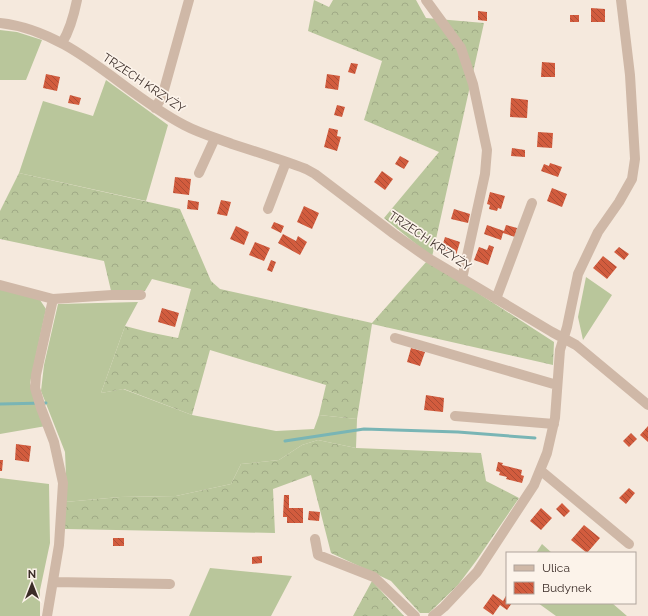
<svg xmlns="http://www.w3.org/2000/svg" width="648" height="616" font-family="Raleway,sans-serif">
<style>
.grass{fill:#b9c69b}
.forest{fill:url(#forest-crowns)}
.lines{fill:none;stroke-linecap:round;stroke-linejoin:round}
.stream{stroke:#79b5b5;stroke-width:3}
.building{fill:url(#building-back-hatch)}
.minor{stroke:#cfb8a7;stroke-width:10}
.labels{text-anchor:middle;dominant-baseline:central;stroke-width:3.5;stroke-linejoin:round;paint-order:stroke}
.street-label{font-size:12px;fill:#3b2d28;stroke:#fcf3ea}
</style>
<defs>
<pattern id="forest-crowns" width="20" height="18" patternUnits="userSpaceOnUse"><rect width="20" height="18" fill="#b9c69b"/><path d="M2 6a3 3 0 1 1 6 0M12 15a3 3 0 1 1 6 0" fill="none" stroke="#a0aa86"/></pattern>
<pattern id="building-back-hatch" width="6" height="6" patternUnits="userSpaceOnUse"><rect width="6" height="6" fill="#d25c3e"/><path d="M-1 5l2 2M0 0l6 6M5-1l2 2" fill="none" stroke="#ac4c34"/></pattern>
</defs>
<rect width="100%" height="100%" fill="#f5e9dd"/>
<!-- grass -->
<path class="grass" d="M0,30L17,32L42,40L26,80H0Z
M106,80L168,125L146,201L19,173L43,101L93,116Z
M586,277L612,295L583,340L578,317Z
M0,289L40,300L46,309L30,383L46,426L0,434Z
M138,302L125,326L101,393L123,389L192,415L276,431L314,429L319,415L357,419L356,448L318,440L302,445L279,460L241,464L231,484L176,496L120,497L65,502L67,498L65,452L41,391L44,365L58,304Z
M0,478L49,484L50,543L40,590V616H0Z
M542,544L552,553H536Z
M210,568L292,576L271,616H189Z
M538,603H612L627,616H556Z"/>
<!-- forest -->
<path class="forest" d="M314,0L329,7L333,0H416L426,18L484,23L432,257L384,218L439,152L364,120L382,61L308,31Z
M19,173L180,209L211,281L220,289L372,323L427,261L447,273L554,342L553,365L372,324L357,419L319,415L326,385L210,350L192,415L124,389L101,393L125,326L148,332L178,338L191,289L152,279L145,291L112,295L104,261L0,239V211Z
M318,440L356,448L481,453L486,481L519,498L476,561L458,585L429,613H420L391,581L331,553L311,475L273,489L275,533L65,529V502L120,497L176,496L231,484L241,464L279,460L302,445Z
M372,581L404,616H353Z"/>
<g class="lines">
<!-- stream -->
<path class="stream" d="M0,404L46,403
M285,441L364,429L458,432L535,438"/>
</g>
<!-- building -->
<path class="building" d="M591,8L605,9V22H591Z
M478,11L487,12V21L478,20Z
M570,15H579V22H570Z
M542,62L555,63V77H541Z
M351,63L358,64L355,74L348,72Z
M46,74L60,77L57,91L43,88Z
M327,74L340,76L338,90L325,88Z
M70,95L81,98L79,105L68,103Z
M511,98L528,100L527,118L510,117Z
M337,105L345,107L342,117L334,115Z
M329,128L338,130L337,136L341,137L337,151L324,147Z
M538,132L553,133L552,148L537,147Z
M512,148L525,150V157L511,156Z
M400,156L409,161L404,169L395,164Z
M550,163L562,167L558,177L541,171L544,164L549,166Z
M382,171L393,179L385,190L374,182Z
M175,177L191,179L189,195L173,193Z
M552,188L567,194L562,207L547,201Z
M490,192L505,196L501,209L498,208L497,211L489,209L490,205L487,204Z
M188,200L199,202L198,210L187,209Z
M221,200L231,202L227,216L217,214Z
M304,206L319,213L312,229L297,222Z
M454,209L470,214L468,223L451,219Z
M274,222L284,226L281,233L271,228Z
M487,225L504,231L506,225L517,228L515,237L503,233L501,240L484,234Z
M236,226L249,232L244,245L230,239Z
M283,234L296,241L298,236L307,242L300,255L278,243Z
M445,237L460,242L456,255L441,250Z
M255,242L270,248L264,261L249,255Z
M489,245L494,247L488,265L474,260L479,247L487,250Z
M619,247L629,254L624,260L614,252Z
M603,256L617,267L607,279L593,268Z
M271,260L276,262L272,272L267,270Z
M162,308L179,313L175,327L158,322Z
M411,348L425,352L420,366L407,362Z
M426,395L444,398L443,412L424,410Z
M648,426V442L640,435Z
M631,433L637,439L629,447L623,441Z
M16,444L31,446L29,462L15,460Z
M0,460H3L2,471H0Z
M498,462L503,463L502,465L522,470L521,475L524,476L522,483L506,479L507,477L499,475L500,472L496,471Z
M629,488L635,493L626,504L619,498Z
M284,495H289V508H303V523H287V517H283Z
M562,503L570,511L564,517L556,509Z
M541,508L552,518L541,530L530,521Z
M309,511L320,512L319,521L308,520Z
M584,525L600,538L587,553L571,540Z
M113,538H124V546H113Z
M262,556V563L252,564V557Z
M493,594L503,601L507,594V603H512L507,610L500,605L493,615L483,608Z"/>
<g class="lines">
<!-- minor -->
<path class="minor" d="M426,0L461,48L473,84L487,150L485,174L462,279
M0,23C73,31 122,93 184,125C199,133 216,138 232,144C257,152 282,160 306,169L315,174L394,234L428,258L552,332L576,345L648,405
M62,43C70,30 74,15 77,0
M155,108L162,97L189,0
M199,173L215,138
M268,209L286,162
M0,285L53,299L36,375L35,388L41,408L54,442L63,483L59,545L47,616
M53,299L112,295H141
M496,299L532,203
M395,338L557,385
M455,416L554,424
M540,470L629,544
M315,539L318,555L374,577L415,616
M53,582L170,584
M433,616L444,607L477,572L534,485L547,453L555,418L560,350L567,327L578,274L598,232L619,202L632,179L635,159L630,75L621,0"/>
</g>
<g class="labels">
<!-- street labels -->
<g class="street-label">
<text transform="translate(144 83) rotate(34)">TRZECH KRZYŻY</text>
<text transform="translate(430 241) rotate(34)">TRZECH KRZYŻY</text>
</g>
</g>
<!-- legend -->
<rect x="506" y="552" width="130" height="52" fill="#fcf3ea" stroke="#afa49c"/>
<rect x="514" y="565" width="20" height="6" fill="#cfb8a7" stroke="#afa49c"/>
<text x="542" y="572" font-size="12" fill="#3b2d28">Ulica</text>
<rect x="514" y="582" width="20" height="12" fill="url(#building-back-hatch)" stroke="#afa49c"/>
<text x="542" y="592" font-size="12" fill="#3b2d28">Budynek</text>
<!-- north arrow -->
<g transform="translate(32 584)" stroke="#fcf3ea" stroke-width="3" paint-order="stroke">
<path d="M0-3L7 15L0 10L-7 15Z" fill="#3b2d28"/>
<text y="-6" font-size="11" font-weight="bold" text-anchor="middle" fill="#3b2d28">N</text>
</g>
</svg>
